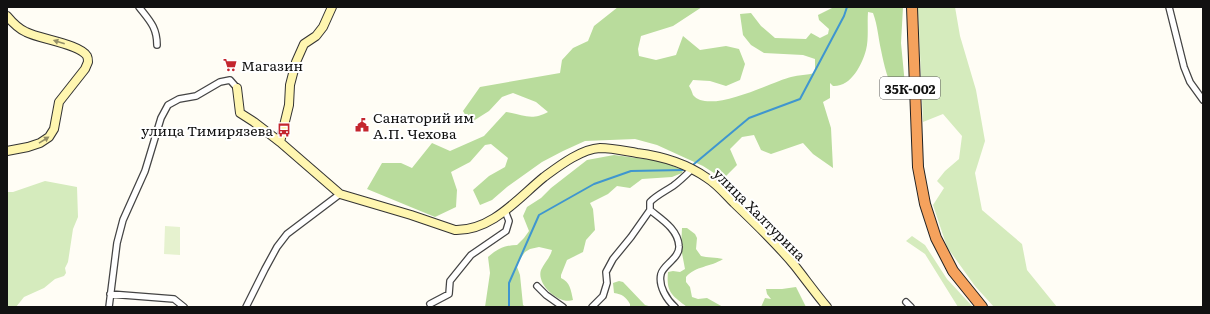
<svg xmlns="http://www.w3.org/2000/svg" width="1210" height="314" font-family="Literata,serif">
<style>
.green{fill:#d5ebbd}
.forest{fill:#b9dc9c}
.pitch{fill:#e6f2cf}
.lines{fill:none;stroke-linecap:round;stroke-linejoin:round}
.stream{stroke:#3f96cf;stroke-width:2}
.street-casing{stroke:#444;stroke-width:8}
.secondary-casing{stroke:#333;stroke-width:10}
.highway-casing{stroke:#222;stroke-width:12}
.street{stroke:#fff;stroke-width:5.5}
.secondary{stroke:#fff6b0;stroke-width:8}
.highway{stroke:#f5a25d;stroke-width:10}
.oneway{fill:#948f68}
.labels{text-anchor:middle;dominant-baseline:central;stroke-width:4;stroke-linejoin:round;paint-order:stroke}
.shield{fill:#fff;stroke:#585858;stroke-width:1}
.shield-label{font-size:13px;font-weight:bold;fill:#111}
.poi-label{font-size:14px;fill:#111;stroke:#fff;text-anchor:start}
.street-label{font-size:14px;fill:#111;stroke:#fff}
</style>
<rect width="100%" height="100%" fill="#fffdf5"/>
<!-- green -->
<path class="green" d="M918,7H955L960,36L976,90L985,141L975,173L982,210L1022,244L1027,270L1057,307H994L975,286L947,247L933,205L944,188L937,181L945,171L959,159L962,136L943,114L923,122Z
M45,181L77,187L78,217L73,229L68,262L65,268L66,273L64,276L55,279L44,288L24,297L16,307H7V192H13Z
M912,236L925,245L947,279L973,307H958L925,254L906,241Z"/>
<!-- forest -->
<path class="forest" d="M618,7H702L673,26L641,36L638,49L639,56L656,60L676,55L683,36L700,50L726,46L739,49L745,64L740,80L726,86L710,81L693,80L689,86C691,89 692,92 693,95C709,115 771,82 791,77C799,75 807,75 815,73V59L803,55L764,53L751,45L743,35L740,14L751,13L761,26L775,38L806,39L811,33L820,38L828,34L829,29L819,20L818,15L834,7H903L901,43L905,85L904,96L896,95C888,82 884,65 881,50C878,37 878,27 873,13L868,12C867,24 869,38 866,50C862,65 851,87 833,86L830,83V98L823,102L831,128L833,168L813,154L803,143L771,154L761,150L754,135L742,137L730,149L737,165L726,176L714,173L703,166L657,145L635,139L585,141L563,151L542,162L507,187L492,200L480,205L473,190L489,176L505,167L508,158L491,144L485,145L470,162L451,172L457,190L456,207L435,217L367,189L382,163H401L412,168L432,143L450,151L484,136L506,112C525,115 531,121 548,112L536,102L513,93L502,97L489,111L470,123L463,111L480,87L560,73L562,60L573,48L588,41L594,26Z
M614,155L660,161L683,170L682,173L672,177L642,179L630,188L617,186L608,194L590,203L593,209L595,230L586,240L583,252L567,260L561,275V278C570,282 571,290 573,300C559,305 536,284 541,270C544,263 550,258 552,250L539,247L530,249L525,252L518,262L517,267L520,275L523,305L525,307H485L490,273L488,257C497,249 505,245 517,245L524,238L529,231L523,216L527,207L541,198L551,188L587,160Z
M682,228H687L695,234L697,238L696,249L701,256C707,258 716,257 723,259C711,267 695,266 686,277V282L690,287L692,297L698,299L707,298L723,307H687C672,295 666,293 668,272L673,271L680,272L685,269L681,248Z
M619,281L623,282L645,305L652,307H630V304C626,297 622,294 614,293L613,283Z
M796,287L806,307H761L765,298L771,299L767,294L766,289H782Z"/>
<!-- pitch -->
<path class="pitch" d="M165,226L180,227V255L164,254Z"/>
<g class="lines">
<!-- stream -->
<path class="stream" d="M694,164L749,118L800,99L844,16L847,7
M509,307V283L539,215L594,184L631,171L683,170"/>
<!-- street casing -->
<g class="street-casing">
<path id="street" d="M139,7C149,20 157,27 157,45
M1169,7L1184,67L1190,82L1203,100
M537,286L546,295L563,307
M110,294L174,299L184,307
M906,302L911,307
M430,304L449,294L450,281L471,255L506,231L509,221L505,211
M109,307L117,243L123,220L145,171L161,118L168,105L179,99L196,96L220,82L230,80L237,88
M246,307L265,269L277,247L287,234L340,194
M592,307L603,296L607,283L606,272L613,259L631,237L650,210
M675,307C667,300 658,286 661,274C663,265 680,258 679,246C678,229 661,219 650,210V202C657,195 664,192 673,186C680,181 686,175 692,169"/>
</g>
<!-- secondary casing -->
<g class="secondary-casing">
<path id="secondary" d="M7,16C12,22 19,29 26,32C39,39 80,44 87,56C88,58 88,60 88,62L85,69L59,102L54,129L49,137L40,143L28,147L7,151
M237,88L240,113L254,122L280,142L289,105L290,85L296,62L304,44L316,36L323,27L332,7
M280,142L340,194L411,215L455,230C492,231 518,198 544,177C559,166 581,149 600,148C612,148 625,151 637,153C661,156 687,164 707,178C717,184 726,195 734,203C755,223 777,244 795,266C806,280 816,294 827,307"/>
</g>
<!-- highway casing -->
<g class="highway-casing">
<path id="highway" d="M912,7L918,167L925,204L936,238L953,271L982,307"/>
</g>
<!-- street -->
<use href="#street" class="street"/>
<!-- secondary -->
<use href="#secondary" class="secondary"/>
<!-- highway -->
<use href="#highway" class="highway"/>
</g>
<!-- one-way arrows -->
<defs><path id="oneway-solid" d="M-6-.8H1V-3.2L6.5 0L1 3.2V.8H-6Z"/></defs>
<g class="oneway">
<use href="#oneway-solid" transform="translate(59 42) rotate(-163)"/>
<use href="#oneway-solid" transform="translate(44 140) rotate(-32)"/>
</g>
<!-- icons -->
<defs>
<g id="supermarket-bare" transform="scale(1.08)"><path d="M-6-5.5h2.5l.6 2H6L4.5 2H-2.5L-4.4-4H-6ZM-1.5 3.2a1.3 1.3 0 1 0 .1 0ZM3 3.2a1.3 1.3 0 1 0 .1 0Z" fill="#c4262e" stroke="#fff" stroke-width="2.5" paint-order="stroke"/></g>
<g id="civic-bare" transform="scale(1.08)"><path d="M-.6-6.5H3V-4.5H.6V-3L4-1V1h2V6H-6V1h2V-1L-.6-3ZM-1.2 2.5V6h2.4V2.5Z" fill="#c4262e" stroke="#fff" stroke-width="2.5" paint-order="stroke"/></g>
<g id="bus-bare" transform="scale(1.08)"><path d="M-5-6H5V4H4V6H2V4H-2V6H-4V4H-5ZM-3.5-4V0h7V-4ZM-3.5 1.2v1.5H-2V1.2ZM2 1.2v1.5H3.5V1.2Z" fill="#c4262e" stroke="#fff" stroke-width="2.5" paint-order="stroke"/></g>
</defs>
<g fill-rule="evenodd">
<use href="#supermarket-bare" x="230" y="65"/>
<use href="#civic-bare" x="362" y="125"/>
<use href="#bus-bare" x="284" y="130"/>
</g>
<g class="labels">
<!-- shield labels -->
<rect class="shield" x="880" y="77" width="60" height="22" rx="3"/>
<g class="shield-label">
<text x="910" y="88">35К-002</text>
</g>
<!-- poi labels -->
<g class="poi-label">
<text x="241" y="65">Магазин</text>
<text x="373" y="117">Санаторий им<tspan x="373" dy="16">А.П. Чехова</tspan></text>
<text x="273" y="130" text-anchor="end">улица Тимирязева</text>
</g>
<!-- street labels -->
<g class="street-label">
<text transform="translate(760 214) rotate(45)">улица Халтурина</text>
</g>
</g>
<!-- border -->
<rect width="1210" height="314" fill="none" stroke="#111111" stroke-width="16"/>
</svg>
